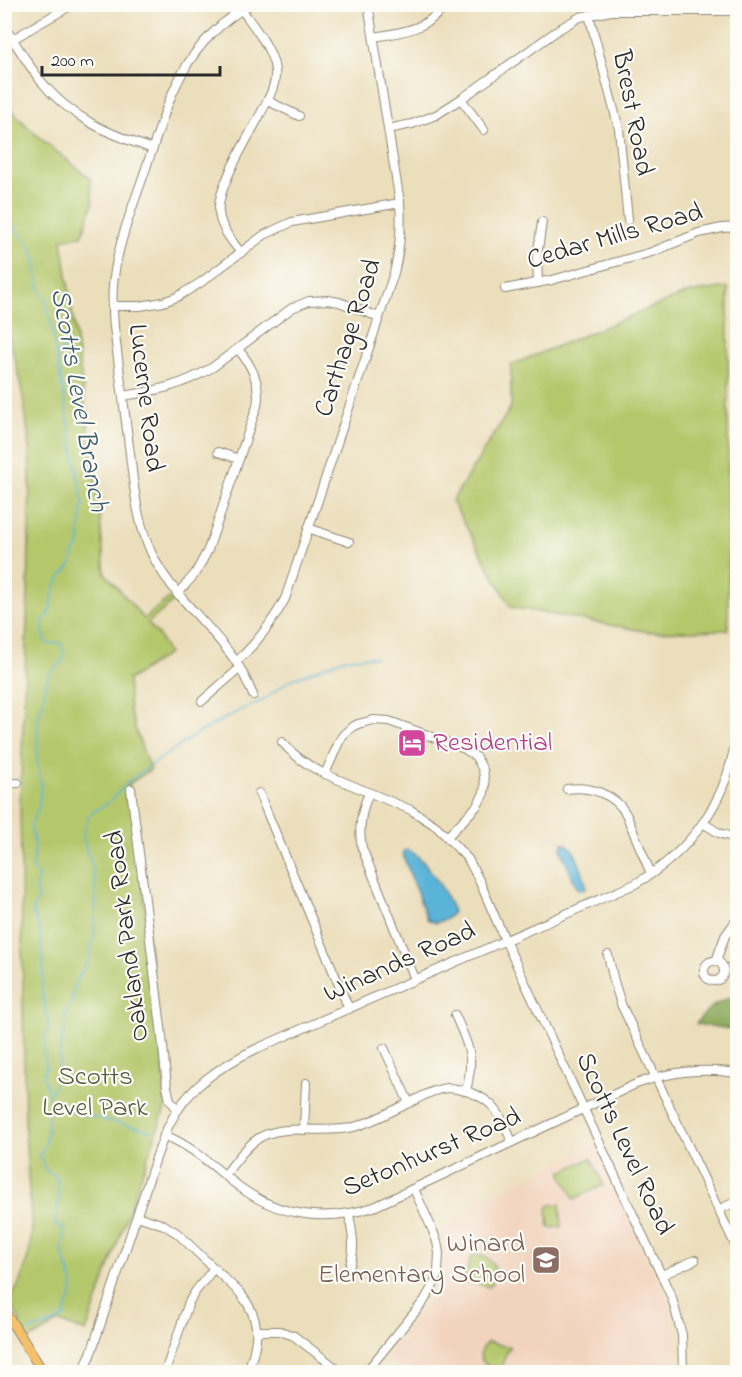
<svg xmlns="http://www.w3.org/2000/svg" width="742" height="1377" font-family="'Indie Flower',sans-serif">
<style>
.built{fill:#f2d4be}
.green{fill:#b4c76b;stroke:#70794b;stroke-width:1.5}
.forest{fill:#8fac5f;stroke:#5d6c45;stroke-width:1.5}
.water{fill:#5ab4d8;stroke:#427082;stroke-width:1.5}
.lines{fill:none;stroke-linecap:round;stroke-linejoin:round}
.stream{stroke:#5ab4d8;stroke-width:1.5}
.minor-casing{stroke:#8b8473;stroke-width:10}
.major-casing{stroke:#8b8473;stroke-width:11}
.minor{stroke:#fff;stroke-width:8}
.major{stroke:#f4c16a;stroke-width:9}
.labels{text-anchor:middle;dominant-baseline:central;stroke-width:4.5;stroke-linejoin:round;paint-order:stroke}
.street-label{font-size:27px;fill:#2b2b2b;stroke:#fdfcf7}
.hotel-label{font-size:27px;fill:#b23c85;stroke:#fdfcf7;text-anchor:start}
.park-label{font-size:27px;fill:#545a3e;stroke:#fdfcf7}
.education-label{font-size:27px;fill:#785e54;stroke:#fdfcf7;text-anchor:end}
.water-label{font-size:28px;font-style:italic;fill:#3b5b68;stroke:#fdfcf7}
</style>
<rect width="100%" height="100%" fill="#fdfcf7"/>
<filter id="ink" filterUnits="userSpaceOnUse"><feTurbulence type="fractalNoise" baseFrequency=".0167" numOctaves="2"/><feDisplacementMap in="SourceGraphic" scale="12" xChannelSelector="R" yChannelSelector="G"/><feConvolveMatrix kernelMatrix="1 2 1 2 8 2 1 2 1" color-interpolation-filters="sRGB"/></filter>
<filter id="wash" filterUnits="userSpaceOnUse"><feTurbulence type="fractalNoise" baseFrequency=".008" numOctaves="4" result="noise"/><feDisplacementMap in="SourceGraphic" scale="24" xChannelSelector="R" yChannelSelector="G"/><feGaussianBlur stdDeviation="1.35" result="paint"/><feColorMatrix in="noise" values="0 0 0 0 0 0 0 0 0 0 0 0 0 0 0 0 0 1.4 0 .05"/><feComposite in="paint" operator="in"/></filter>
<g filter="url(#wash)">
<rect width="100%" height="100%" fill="#ebdebb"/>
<polygon class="built" points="596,1145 667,1299 677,1336 678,1372 404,1372 384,1356 428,1302 438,1285 443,1265 443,1254 442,1243 437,1229 462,1219 474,1203"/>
<g class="green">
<path d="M4 99C25 130 60 154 90 178L93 203 82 236 62 239 98 497 105 573 144 619 170 597 174 601 148 623 159 636 168 654 128 680 130 712 137 734 150 770 129 784 134 813 167 1103 86 1332 59 1322 27 1341 17 1324 21 1321 9 1302 18 1286 25 1268 30 1249 32 1230 25 1134 20 804 28 596 30 470 28 433 23 397 16 363 5 324Z"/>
<polygon points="728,287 728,630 649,632 511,607 452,501 511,407 511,365 687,293"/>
<polygon points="591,1158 604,1185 574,1199 561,1172"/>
<polygon points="560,1204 562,1227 549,1228 547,1208 550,1205"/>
<path d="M479 1255C496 1259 501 1275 489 1287L468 1282 464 1283 462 1279 465 1277 471 1256Z"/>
<path d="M488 1342 505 1346H510V1348L507 1351 501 1369C483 1370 472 1353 488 1342Z"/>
</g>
<path class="forest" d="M737 996V1030L696 1024C708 1008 718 1000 737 996Z"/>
<g class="water">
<path d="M563 843C565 844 567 844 568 845 576 850 586 879 586 888L583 890 577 888 561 850Z"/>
<path d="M406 850C423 853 446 893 452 909L453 912 448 918 436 923 427 919 404 858 403 852Z"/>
</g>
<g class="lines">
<g class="stream">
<path d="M4 215 30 245 36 262 39 288 47 302 83 503 80 529V544L74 553 72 563 68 569 59 579 54 591 49 614 43 621 42 625 44 636 47 643 50 644 59 643 62 645 64 657 63 661 52 671 48 676 45 686 43 703 38 718 37 757 41 784 39 807 32 821 31 826 35 850 32 867 34 870 38 875V878L35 887 38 899 33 909V913L39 927 41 938 43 963 42 993 49 1025 46 1036 44 1052 46 1066 43 1075 49 1095 48 1123 46 1141 40 1155 41 1160 47 1172 54 1174C63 1187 57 1207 55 1222L56 1225 63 1228 65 1237 62 1251 73 1284 72 1296 67 1306 65 1315 63 1318 46 1326 24 1332"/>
<polyline points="56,354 61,350 73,346"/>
<path d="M50 1093 56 1081 58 1071 60 1060V1050L65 1029 66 1014 68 1007 73 1000C71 984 83 972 89 958 92 950 93 940 94 931 96 913 97 888 93 871 91 858 81 842 84 831 85 826 87 818 91 814 96 809 104 806 110 801 118 794 124 785 133 778L195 735 235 713 265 699 288 681 346 658 375 657"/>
<polyline points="51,1107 152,1131"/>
<polyline points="4,1339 14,1336"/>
</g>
</g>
</g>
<g filter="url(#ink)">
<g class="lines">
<g class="minor-casing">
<g id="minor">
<path d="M251 4C223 20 198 44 183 72 167 100 159 131 148 162 136 199 119 238 114 277 111 293 113 310 114 327 119 367 124 406 129 446 134 485 136 526 156 562 177 600 212 626 236 662 243 672 248 683 253 695"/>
<polyline points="589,15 619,129 628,220"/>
<path d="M4 26C16 44 27 63 40 80 70 118 109 134 153 149"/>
<path d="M374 37C404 32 426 30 447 4"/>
<polyline points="13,39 42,22 74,4"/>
<polyline points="461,99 484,130"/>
<polyline points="268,101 299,116"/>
<polyline points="388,129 412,124 436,115 461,99 561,28 580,17 611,11 738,11"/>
<path d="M241 253C232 241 221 229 219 213 215 190 250 135 261 113 268 99 277 85 275 70 272 48 254 27 242 10"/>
<polyline points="538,283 537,257 542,222"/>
<polyline points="505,289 552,280 652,252 699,233 722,228 738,227"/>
<polyline points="112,306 140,306 163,302 177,297 200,283 264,235 292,222 400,203"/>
<path d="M123 396C160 390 181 386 213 367L292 308 309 301 328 300 339 302 379 317"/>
<polyline points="218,452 239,459"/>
<polyline points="308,528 349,542"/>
<path d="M177 594 195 574 208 550 257 406C261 383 252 366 238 349"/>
<path d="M236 662C257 643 272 623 285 599L394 273C400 249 402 228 400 203L368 4"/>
<polyline points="202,701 240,668"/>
<path d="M282 742C294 756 308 766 325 774L411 810 436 826 447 837 468 859 479 880 505 940 672 1298 682 1335 683 1372"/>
<polyline points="325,774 339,742 343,735 352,727 358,724 373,720 389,721 465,749 476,757 483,770 485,785 484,793 477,806 447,837"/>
<polyline points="4,784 18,783"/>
<polyline points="131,789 161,1027 167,1087 170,1100 178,1110"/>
<path d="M567 789C590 786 615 794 626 814L651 874"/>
<polyline points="259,793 349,1009"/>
<path d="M369 793C361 811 358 828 362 848L415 979"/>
<polyline points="703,823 719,833 738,839"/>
<polyline points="608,955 614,981 621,1004 738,1251"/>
<circle cx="714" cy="971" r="10"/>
<polyline points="716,961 725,936 738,918"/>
<path d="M455 1015C469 1047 475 1056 466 1091"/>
<polyline points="384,1048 409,1103"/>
<polyline points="304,1130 306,1083"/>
<path d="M164 1135C196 1148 214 1168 241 1188 281 1217 327 1222 374 1207L636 1084C671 1071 700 1068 738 1073"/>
<path d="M225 1175C235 1162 245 1147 259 1138 284 1122 324 1135 354 1127 375 1121 396 1109 417 1099 426 1094 436 1089 447 1088 454 1088 462 1090 469 1092 496 1101 502 1118 512 1142"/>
<polyline points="718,1210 738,1201"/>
<path d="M349 1214C352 1233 356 1246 350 1265"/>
<path d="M137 1216 164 1225 177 1233 240 1293C263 1321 258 1341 248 1372"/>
<polyline points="662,1275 695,1260"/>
<polyline points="258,1331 280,1331 294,1336 341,1372"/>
<path d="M83 1372 91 1353 157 1155C161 1145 164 1134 169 1125 187 1087 222 1065 258 1048L635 884C691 852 730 798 736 733 739 696 737 659 738 622"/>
<polyline points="165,1372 189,1302 195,1292 214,1268"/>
<polyline points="366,1372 424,1301 435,1282 438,1272 439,1253 437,1242 433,1231 414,1189"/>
</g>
</g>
<g class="major-casing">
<polyline id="major" points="4,1310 43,1372"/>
</g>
<use href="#minor" class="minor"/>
<use href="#major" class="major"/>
</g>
</g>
<defs>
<g id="hotel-square" transform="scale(1.5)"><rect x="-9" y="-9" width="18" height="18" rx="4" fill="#d1479c" stroke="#fdfcf7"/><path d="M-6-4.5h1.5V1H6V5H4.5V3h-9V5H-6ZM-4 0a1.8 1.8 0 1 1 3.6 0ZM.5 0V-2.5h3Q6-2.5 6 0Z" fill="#fff"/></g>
<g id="school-square" transform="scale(1.5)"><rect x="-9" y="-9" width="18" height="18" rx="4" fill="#8d6e63" stroke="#fdfcf7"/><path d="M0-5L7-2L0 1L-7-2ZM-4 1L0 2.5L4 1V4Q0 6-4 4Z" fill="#fff"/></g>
</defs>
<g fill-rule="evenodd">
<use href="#hotel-square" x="412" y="743"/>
<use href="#school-square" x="546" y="1260"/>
</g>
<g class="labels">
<g class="street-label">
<text transform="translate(632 113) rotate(79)">Brest Road</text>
<text transform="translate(615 237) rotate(-16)">Cedar Mills Road</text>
<text transform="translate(349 338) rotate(-72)">Carthage Road</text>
<text transform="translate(145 398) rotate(83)">Lucerne Road</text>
<text transform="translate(128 936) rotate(-97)">Oakland Park Road</text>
<text transform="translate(400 963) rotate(-24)">Winands Road</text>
<text transform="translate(624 1144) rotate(65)">Scotts Level Road</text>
<text transform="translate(432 1153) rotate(-23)">Setonhurst Road</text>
</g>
<g class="hotel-label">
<text x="433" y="743">Residential</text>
</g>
<g class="park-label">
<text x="95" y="1077">Scotts<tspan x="95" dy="31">Level Park</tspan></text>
</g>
<g class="education-label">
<text x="525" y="1244">Winard<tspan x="525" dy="31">Elementary School</tspan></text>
</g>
<g class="water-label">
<text transform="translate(78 400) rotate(80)">Scotts Level Branch</text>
</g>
</g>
<rect width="742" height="1377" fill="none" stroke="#fdfcf7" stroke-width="24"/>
<path d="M42 66v9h178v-9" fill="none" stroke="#2b2b2b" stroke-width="3"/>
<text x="51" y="66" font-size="18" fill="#2b2b2b" stroke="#fdfcf7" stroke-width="4.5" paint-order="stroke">200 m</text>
</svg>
